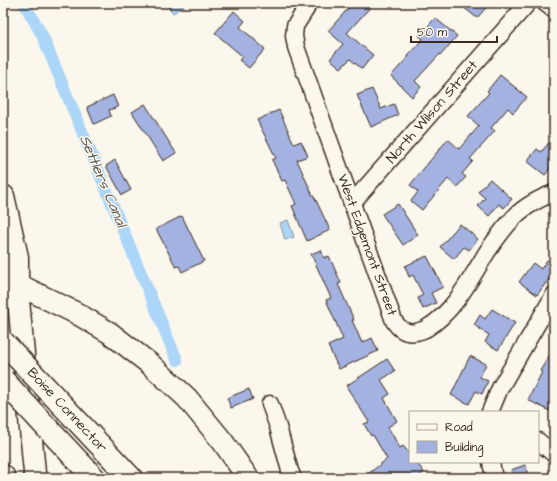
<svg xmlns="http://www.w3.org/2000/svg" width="557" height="481" font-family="'Architects Daughter',sans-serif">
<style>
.water{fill:#abd6f7;stroke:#7e91a0}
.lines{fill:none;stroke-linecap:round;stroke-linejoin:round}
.canal{stroke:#abd6f7;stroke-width:12}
.building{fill:#a3b2e1;stroke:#3b2a1e}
.minor-casing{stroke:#3b2a1e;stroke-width:19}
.major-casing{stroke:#3b2a1e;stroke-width:24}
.highway-casing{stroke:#3b2a1e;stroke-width:25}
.minor{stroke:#fbf7ec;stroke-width:16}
.major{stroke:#fbf7ec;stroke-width:21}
.highway{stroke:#fbf7ec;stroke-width:22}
.highway-bridge-casing{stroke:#3b2a1e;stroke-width:25;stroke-linecap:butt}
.highway-bridge{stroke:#fbf7ec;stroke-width:22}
.labels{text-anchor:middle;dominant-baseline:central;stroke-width:3;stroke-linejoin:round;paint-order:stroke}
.street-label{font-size:14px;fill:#3b2a1e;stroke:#fbf7ec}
.water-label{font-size:15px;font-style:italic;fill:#575554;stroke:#fbf7ec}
</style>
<rect width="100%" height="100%" fill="#fbf7ec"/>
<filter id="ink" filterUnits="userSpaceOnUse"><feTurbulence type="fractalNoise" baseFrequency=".025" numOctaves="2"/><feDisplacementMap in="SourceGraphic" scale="8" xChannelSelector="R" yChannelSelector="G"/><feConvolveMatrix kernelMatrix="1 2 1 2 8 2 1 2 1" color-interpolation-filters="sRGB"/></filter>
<g filter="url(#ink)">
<g class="water">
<polygon points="172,3 188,3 173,13 168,6"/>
<polygon points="288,220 294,237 285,240 280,223"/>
</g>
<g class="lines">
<polyline class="canal" points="24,3 42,35 177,360"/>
</g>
<g class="building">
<polygon points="353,3 374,3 347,33 373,55 362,69 350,59 341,68 330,59 343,44 328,31"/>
<polygon points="458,3 490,3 477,18"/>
<polygon points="234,11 245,21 240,27 265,49 249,68 239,60 243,57 215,33"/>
<polygon points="435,18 457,36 441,55 440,54 415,81 421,87 412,97 391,76 409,56 408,55 423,39 419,36"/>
<polygon points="500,75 527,97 513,113 508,108 491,128 495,131 470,159 473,161 462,174 466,177 457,187 448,179 422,210 411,201 418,192 410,185 448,139 459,149 479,126 468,116 489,93 487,91"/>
<polygon points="372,89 381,109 394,104 398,115 371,127 357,95"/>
<polygon points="113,95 118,107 109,110 111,116 94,124 87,107"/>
<polygon points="145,104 176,153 163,161 132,112"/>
<polygon points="279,110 294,144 301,141 308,156 297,160 313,196 314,196 330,230 307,241 292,206 296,204 285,180 282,181 272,160 276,158 257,120"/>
<polygon points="554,137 554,163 545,175 527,161 537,149 541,152"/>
<polygon points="115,160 131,190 122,195 106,166"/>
<polygon points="490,179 512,199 504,208 499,204 489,216 478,206 485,198 478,192"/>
<polygon points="398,204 418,235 403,245 382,214"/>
<polygon points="182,216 204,261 182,272 179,266 176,267 156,229"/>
<polygon points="460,224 478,239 469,250 464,247 454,259 440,247"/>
<polygon points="321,250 324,258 329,256 341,283 338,284 354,320 352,320 362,343 372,338 378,351 339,369 328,346 343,339 326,300 331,298 311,254"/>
<polygon points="427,256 443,287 431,293 436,303 423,309 418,298 423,295 413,275 409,277 405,266"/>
<polygon points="547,260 554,265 554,272 537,295 519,282 533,263 541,269"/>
<polygon points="492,309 515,323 498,350 485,342 489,335 474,325 480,315 485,319"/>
<polygon points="554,348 554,413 528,400 542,372 540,371"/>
<polygon points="470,356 486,364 480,377 488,381 482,394 476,391 469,404 451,395"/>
<polygon points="387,359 395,371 381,380 390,394 384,398 397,421 388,427 400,448 403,446 410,454 410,462 416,462 424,472 417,478 363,478 387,459 373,435 371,436 364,424 369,422 346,386"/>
<polygon points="249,389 253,399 231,408 227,398"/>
<polygon points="525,465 529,478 513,478 511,470"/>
</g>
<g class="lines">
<g class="minor-casing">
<g id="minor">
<path d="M299 3 306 9 295 26 294 36 296 47 394 321C399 329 406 334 416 332 420 331 424 330 427 328 454 312 471 278 487 252 494 242 501 232 509 223 520 209 538 199 554 193"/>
<polyline points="545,3 554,10"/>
<polyline points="352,203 528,3"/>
<polyline points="270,404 278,427 290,471 293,478"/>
<polyline points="490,412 500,388 554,295"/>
<polyline points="538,441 554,454"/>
<polyline points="491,462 494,478"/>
</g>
</g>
<g class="major-casing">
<g id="major">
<polyline points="3,280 17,284 76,313 110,333 150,364 187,398 223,442 248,478"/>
<polyline points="17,284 35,478"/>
</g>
</g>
<g class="highway-casing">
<g id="highway">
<polyline points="3,196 17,257 17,284"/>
<polyline points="64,407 131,478"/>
<polyline points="49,430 94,478"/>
<polyline points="3,476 4,478"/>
</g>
</g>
<use href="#minor" class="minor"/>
<use href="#major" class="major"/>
<use href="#highway" class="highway"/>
<g class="highway-bridge-casing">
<g id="highway-bridge">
<polyline points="3,342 64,407"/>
<polyline points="3,380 49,430"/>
</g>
</g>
<use href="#highway-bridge" class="highway-bridge"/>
</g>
</g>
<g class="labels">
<g class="street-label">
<text transform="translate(432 112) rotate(-49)">North Wilson Street</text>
<text transform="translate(367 245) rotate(70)">West Edgemont Street</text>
<text transform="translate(67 410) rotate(47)">Boise Connector</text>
</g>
<g class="water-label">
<text transform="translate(103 181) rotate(67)">Settlers Canal</text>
</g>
</g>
<rect width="557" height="481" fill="none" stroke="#fbf7ec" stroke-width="16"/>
<rect x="8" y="8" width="541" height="465" fill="none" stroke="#3b2a1e" stroke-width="1.5" filter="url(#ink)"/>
<rect x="409" y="411" width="130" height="52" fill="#fbf7ec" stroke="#aea59a"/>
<rect x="417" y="424" width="20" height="6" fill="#fbf7ec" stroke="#aea59a"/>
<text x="445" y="431" font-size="12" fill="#3b2a1e">Road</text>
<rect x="417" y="441" width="20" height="12" fill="#a3b2e1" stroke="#aea59a"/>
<text x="445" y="451" font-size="12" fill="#3b2a1e">Building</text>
<path d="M411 36v6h86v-6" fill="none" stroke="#3b2a1e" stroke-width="2"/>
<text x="417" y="36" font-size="12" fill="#3b2a1e" stroke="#fbf7ec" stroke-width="3" paint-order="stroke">50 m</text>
</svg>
